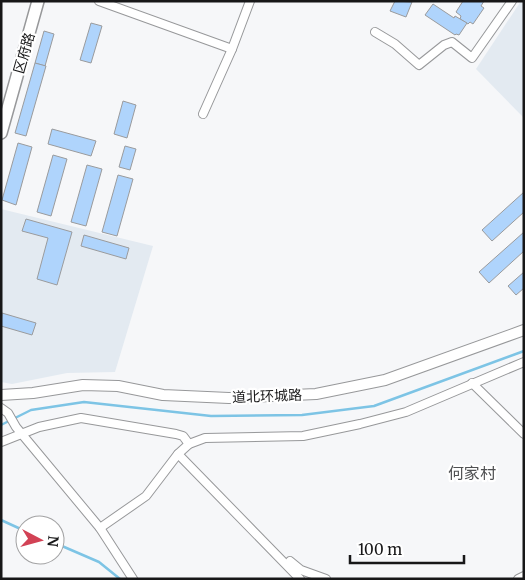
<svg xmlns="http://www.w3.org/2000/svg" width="525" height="580" font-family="Merriweather,'Noto Sans SC',serif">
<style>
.built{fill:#e3eaf1}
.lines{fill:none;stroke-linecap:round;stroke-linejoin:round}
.stream{stroke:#7dc4e5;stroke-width:2.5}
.building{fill:#afd4fc;stroke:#9a9b9d}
.minor-casing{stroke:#97989a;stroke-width:10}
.tertiary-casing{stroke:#97989a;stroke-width:12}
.secondary-casing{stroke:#97989a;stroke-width:14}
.minor{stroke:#fff;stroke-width:8}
.tertiary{stroke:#fff;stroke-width:10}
.secondary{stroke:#fff;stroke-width:11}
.labels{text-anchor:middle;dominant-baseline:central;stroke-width:4.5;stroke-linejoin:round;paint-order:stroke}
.street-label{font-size:14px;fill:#171718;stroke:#fff}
.quarter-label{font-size:16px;fill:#4f5052;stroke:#fff}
</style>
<rect width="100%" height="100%" fill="#f6f7f9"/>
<g class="built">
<polygon points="521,1 524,1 524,118 476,69"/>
<polygon points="1,209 153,246 115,372 67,373 12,384 1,382"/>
</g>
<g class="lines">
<g class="stream">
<polyline points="1,425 31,410 84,402 211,416 302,415 374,406 524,351"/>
<polyline points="1,520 25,531"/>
<polyline points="55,543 99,562 120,579"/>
</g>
</g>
<g class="building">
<polygon points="395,1 412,2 406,17 390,11"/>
<polygon points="463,1 484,1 481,6 484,8 473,24 470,22 468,24 460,19 461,16 456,12"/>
<polygon points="433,4 454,18 455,16 467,23 459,35 456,34 455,35 425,15"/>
<polygon points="91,23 102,26 91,63 80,60"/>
<polygon points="44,31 54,34 45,66 35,63"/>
<polygon points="35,63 46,66 26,136 15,133"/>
<polygon points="123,101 136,105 127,138 114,134"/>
<polygon points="52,129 96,141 91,156 48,144"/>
<polygon points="18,143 32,147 16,205 2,200"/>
<polygon points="125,146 136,149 130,170 119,167"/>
<polygon points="53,155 67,159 51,216 37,212"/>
<polygon points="87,165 102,169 86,226 71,222"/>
<polygon points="118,175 133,179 117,236 102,232"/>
<polygon points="524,192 524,212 492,241 482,230"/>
<polygon points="26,219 72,232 57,285 37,279 48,238 22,231"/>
<polygon points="524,232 524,251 489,283 479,272"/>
<polygon points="84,235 129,248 126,259 81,246"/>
<polygon points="524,272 524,288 516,295 508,286"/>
<polygon points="2,313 36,323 32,335 1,326"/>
</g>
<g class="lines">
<g class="minor-casing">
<g id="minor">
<polyline points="99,1 232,49"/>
<polyline points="375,32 395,44 419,65 444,45 452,42 472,58 512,1"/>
<polyline points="203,114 232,49 250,1"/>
<polyline points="472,383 524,434"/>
<polyline points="1,408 8,413 16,427 100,528 133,579"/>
<polyline points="1,442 39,427 81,418 176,434 183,436 189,444"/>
<polyline points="178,454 300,579"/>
<polyline points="100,528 146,496 178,454 189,444 205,438 303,436 360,424 406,412 524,362"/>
<polyline points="290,561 301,570 326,579"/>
<polyline points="518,579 524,576"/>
</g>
</g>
<g class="tertiary-casing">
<polyline id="tertiary" points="1,395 33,393 83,385 118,386 163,395 229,398 316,394 385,380 524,330"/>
</g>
<g class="secondary-casing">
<polyline id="secondary" points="1,133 38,1"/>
</g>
<use href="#minor" class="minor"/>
<use href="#tertiary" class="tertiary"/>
<use href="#secondary" class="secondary"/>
</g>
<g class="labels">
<g class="street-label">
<text transform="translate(24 53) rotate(-74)">区府路</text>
<text transform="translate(267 396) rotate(-2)">道北环城路</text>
</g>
<g class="quarter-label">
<text x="472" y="473">何家村</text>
</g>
</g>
<rect width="525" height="580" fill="none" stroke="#171718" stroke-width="5"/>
<g transform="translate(40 540) rotate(96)"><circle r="24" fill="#ffffff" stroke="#a2a2a3"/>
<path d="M0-4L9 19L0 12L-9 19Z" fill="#d24255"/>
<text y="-8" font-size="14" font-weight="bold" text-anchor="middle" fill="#171718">N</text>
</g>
<path d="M350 555v8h114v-8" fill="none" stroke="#171718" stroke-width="2.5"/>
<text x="358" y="555" font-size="15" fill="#171718" stroke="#ffffff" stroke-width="4" paint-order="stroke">100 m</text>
</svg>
